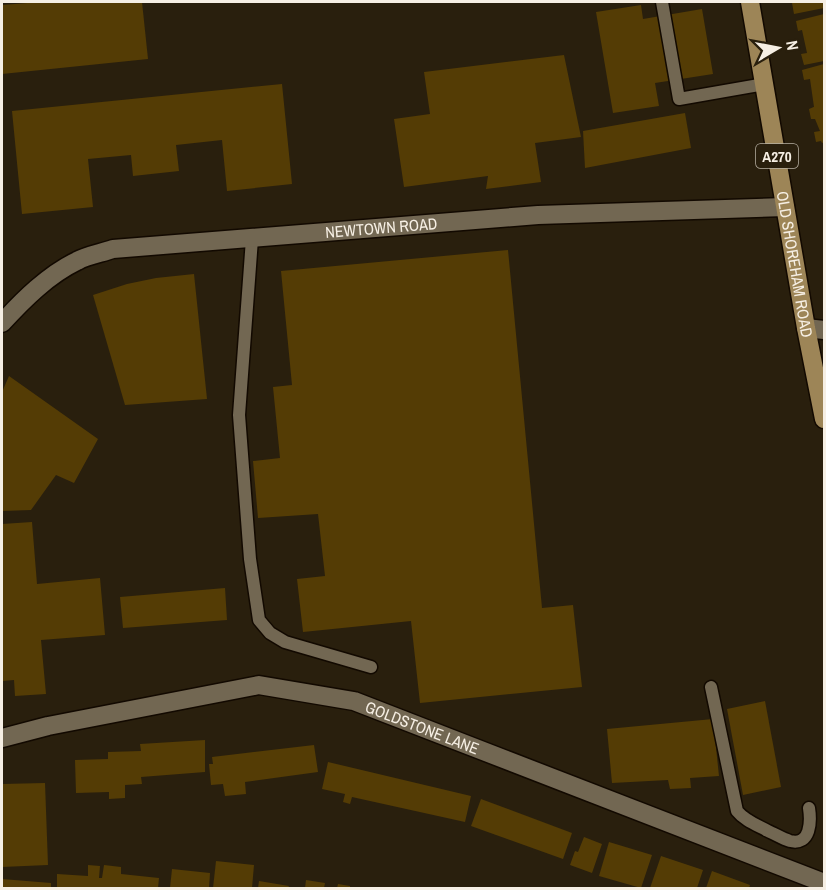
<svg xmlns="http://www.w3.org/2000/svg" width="826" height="890" font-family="'Archivo Narrow',sans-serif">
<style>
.building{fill:#543c05}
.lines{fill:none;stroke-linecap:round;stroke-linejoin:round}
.service-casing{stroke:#120900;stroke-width:15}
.minor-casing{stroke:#120900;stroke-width:21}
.primary-casing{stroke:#120900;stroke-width:21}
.service{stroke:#726752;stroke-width:12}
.minor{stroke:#726752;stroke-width:18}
.primary{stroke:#9d8557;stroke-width:18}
.labels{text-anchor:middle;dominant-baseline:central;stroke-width:5;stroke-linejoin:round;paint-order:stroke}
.shield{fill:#291f0d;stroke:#b8b1a4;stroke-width:1.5}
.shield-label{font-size:15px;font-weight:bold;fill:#f6efe4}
.street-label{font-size:16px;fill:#f6efe4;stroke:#291f0d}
</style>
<rect width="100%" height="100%" fill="#291f0d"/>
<g class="building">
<polygon points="40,2 142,2 148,59 2,74 2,5"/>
<polygon points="797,2 824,2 824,8 794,14 792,3"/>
<polygon points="641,5 643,19 702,9 713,74 655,83 659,106 613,113 596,12"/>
<polygon points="824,14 824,61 804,65 801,54 807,53 802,30 798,31 796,21"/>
<polygon points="564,55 581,137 535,143 541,182 486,189 488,176 404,187 394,119 430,114 424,72"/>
<polygon points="824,64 824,142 822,143 821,141 816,142 814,132 820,131 815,119 818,119 811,119 809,109 816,106 814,107 810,79 804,80 802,70"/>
<polygon points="282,84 292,184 227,191 222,140 176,145 179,171 133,176 131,155 88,159 93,207 22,214 12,111"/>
<polygon points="685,113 691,148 585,168 583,131"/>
<polygon points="508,250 542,608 573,605 582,687 420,703 411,621 303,632 297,579 325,576 318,514 258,518 253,461 280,458 273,387 292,385 281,271"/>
<polygon points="194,274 207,399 125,405 93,295 127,284 156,278"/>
<polygon points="9,376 98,439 74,483 56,475 31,510 2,511 2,392"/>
<polygon points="32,522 37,584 100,578 105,635 41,640 46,694 15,696 14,680 2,681 2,524"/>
<polygon points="225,588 227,620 123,628 120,597"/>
<polygon points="765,701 781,787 743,795 727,709"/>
<polygon points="713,719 719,776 690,778 691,788 670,789 668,780 612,783 607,729"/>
<polygon points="205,740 205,772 141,777 142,784 125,785 125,798 109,799 109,792 76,793 75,760 108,759 108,752 141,751 140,744"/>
<polygon points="314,745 318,772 245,782 246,794 225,796 223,784 211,785 209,764 213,764 212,757"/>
<polygon points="328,762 471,796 465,822 352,797 350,804 343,802 345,794 322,789"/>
<polygon points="45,783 48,865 2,867 2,784"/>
<polygon points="481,799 572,833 563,859 471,826"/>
<polygon points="584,837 602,844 592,873 570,865 575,851 578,852"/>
<polygon points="609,842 652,855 641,888 599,876"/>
<polygon points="661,856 703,870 697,888 650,888"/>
<polygon points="216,861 254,865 252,888 213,888"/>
<polygon points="88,865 100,866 99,878 102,878 104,865 121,867 121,874 159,878 158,888 57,888 57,874 88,876"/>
<polygon points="172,869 210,873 209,888 170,888"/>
<polygon points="712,871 750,885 749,888 706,888"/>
<polygon points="2,879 51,883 51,888 2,888"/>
<polygon points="306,880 325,883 324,888 305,888"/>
<polygon points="259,881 289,886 288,888 258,888"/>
<polygon points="338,884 350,886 350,888 337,888"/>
</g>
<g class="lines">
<g class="service-casing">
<g id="service">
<polyline points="662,2 679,99 765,84"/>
<polyline points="252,239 239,415 250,559 259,620 270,633 285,642 371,667"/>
<path d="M711 687 737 811C745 821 757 825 768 831 775 834 783 839 790 841 811 846 811 821 809 808"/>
</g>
</g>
<g class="minor-casing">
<g id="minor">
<path id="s1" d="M2 323C23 300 48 275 77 261 88 255 102 253 113 249L538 215 785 207"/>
<polyline points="806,328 824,330"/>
<path id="s2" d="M2 738 48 726 259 685 354 701 824 883"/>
</g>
</g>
<g class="primary-casing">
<g id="primary">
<path id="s3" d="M750 2 806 328 824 419"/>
</g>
</g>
<use href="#service" class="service"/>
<use href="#minor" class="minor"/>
<use href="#primary" class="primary"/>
</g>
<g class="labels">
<rect class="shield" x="756" y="144" width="42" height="24" rx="4.5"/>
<g class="shield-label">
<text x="777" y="156">A270</text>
</g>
<g class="street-label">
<text stroke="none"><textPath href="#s1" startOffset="405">NEWTOWN ROAD</textPath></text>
<text stroke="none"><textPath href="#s3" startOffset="266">OLD SHOREHAM ROAD</textPath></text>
<text stroke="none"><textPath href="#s2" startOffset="432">GOLDSTONE LANE</textPath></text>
</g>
</g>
<rect width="826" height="890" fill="none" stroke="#f6efe4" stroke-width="6"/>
<g transform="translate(778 48) rotate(80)" stroke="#291f0d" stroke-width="4.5" paint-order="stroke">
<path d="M0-4.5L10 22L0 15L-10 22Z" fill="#f6efe4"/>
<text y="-9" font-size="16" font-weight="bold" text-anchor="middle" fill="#f6efe4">N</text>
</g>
</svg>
